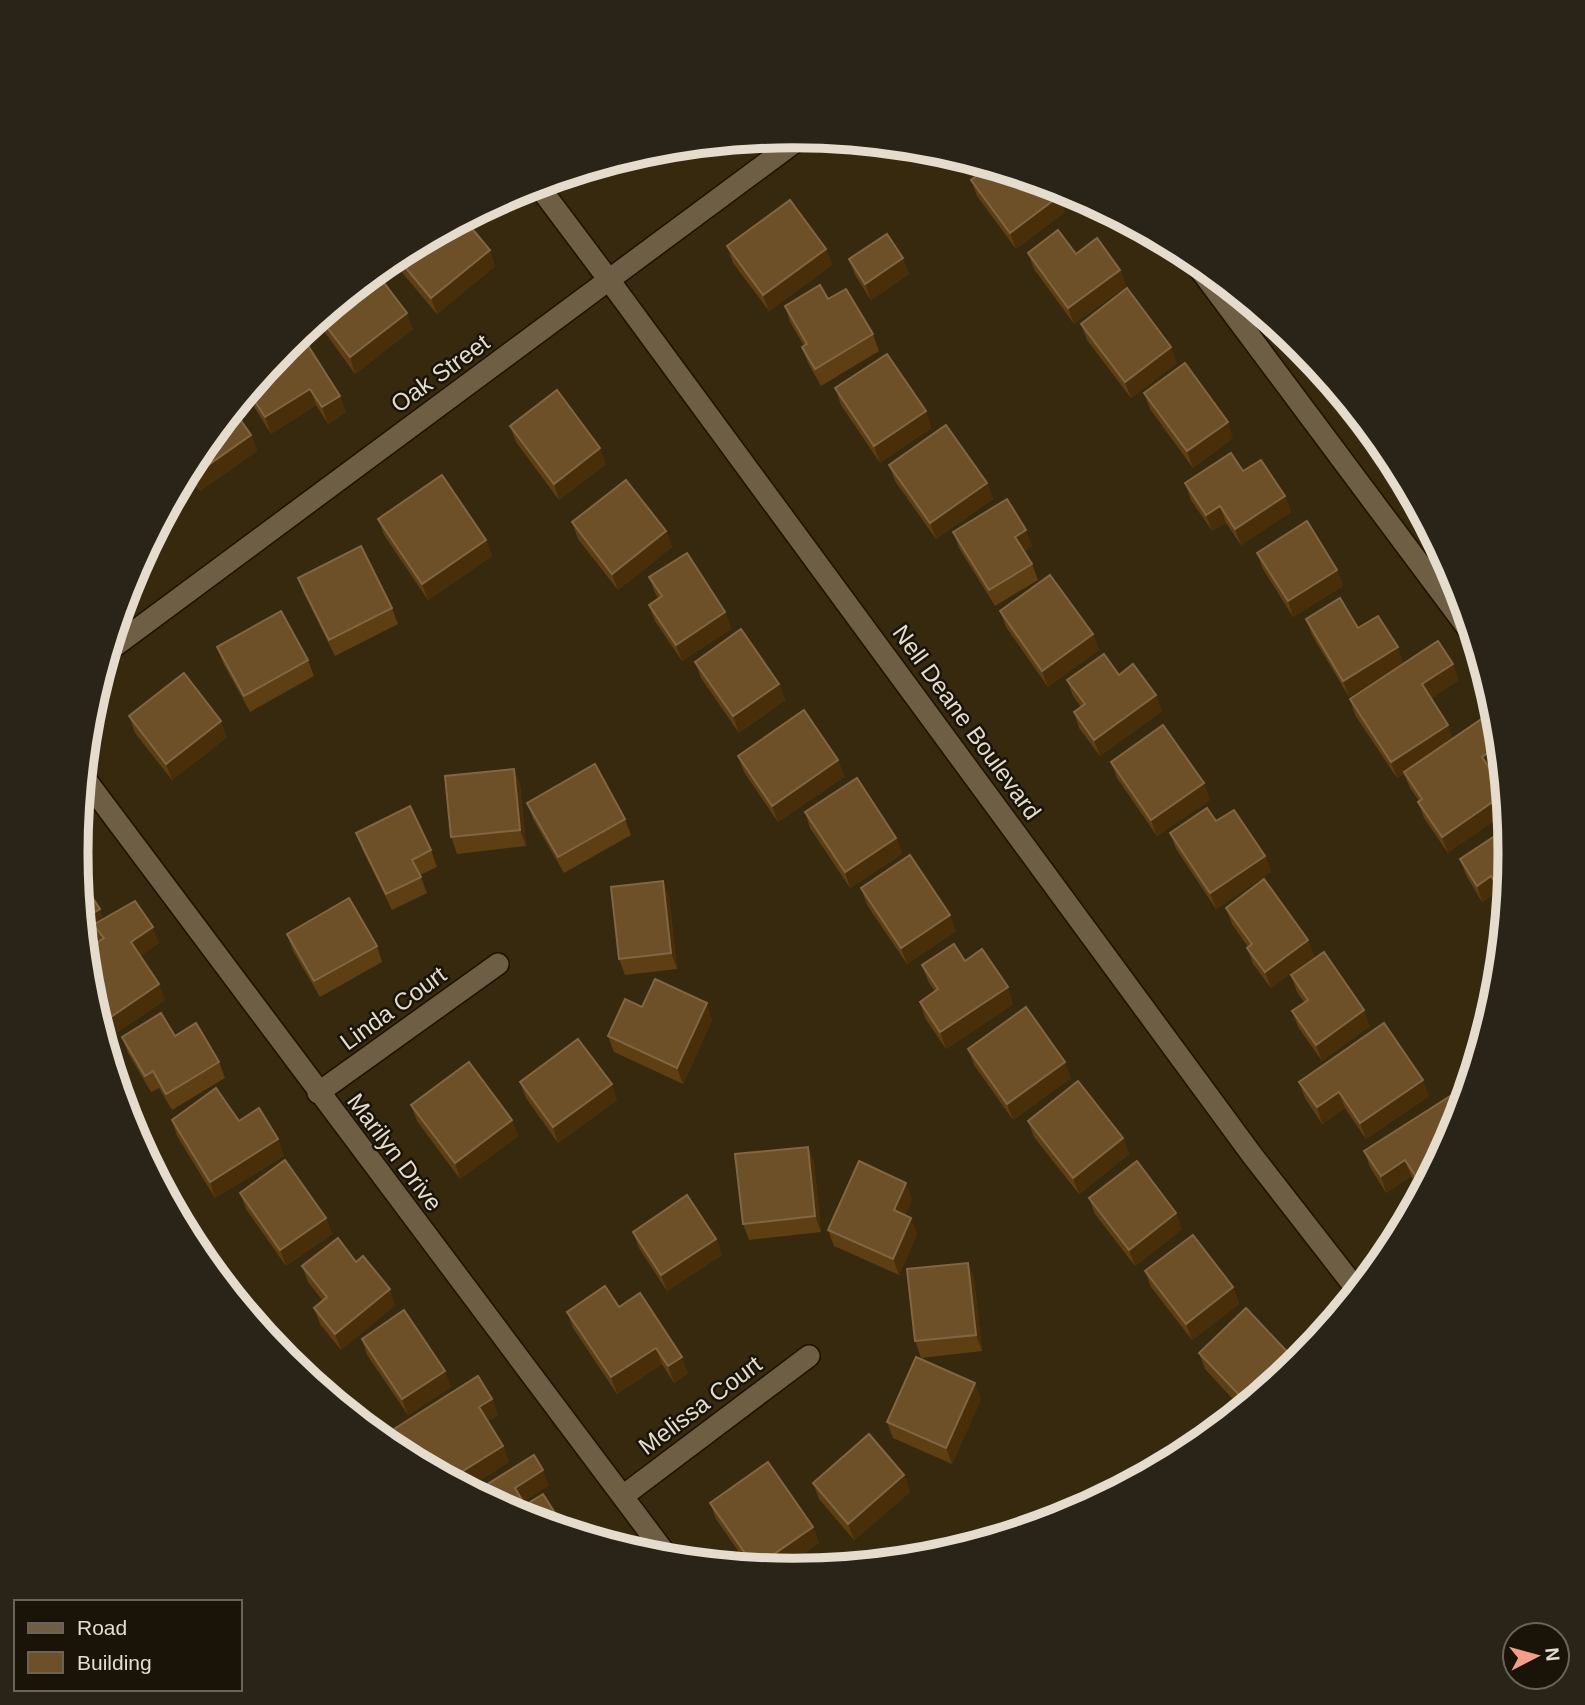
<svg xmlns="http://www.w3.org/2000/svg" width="1585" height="1705" font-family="Arial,sans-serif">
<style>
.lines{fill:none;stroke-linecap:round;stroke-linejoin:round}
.minor-casing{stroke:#1e1100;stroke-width:24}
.minor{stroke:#6e5f44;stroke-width:21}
.wall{fill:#5e3f14}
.shaded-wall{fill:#482f09}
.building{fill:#6d5028;stroke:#806642;stroke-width:2}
.labels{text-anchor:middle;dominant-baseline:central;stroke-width:5;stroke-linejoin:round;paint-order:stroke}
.street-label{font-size:24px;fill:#e5dccd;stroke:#191308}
.rim{fill:none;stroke:#e5dccd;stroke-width:9}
</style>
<rect width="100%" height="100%" fill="#36290e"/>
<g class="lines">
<g class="minor-casing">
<g id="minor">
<polyline points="537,184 609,280 1252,1155 1357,1290"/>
<polyline points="1190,256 1472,634"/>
<polyline points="108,651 803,136"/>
<polyline points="83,776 668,1557"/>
<polyline points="318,1093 498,964"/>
<polyline points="623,1496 809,1356"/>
</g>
</g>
<use href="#minor" class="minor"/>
</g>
<g class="wall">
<polygon points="661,148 633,165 628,157 653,149"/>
<polygon points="948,154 968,160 956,167"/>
<polygon points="971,180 1065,212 1016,249 977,196"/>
<polygon points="464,219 495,266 437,314 399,269 394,256"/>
<polygon points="727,246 826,249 832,265 769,311 733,263"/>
<polygon points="1028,253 1076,254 1120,270 1126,286 1074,324 1034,269"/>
<polygon points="849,259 909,274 871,300 855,275"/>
<polygon points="375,271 413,329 355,374 316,320"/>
<polygon points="828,299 873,334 879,351 821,386 808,363 802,347 804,346 790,322 785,306"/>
<polygon points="1081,324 1177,363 1131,398 1087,340"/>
<polygon points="286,345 346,412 328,424 316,405 271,434 246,394"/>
<polygon points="835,388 926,411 931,428 880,463 841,405"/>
<polygon points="1144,393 1233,438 1193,468 1150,409"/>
<polygon points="510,426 606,464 559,500 516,442"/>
<polygon points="251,435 257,451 200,491 187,472 196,454"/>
<polygon points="889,465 987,483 993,499 936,539 895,481"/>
<polygon points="1243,471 1285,496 1291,512 1241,545 1226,523 1212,531 1191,500 1185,483"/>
<polygon points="378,519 486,540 492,556 428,600 384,535"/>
<polygon points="572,522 666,531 672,547 618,590 578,539"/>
<polygon points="953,532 1032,546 1024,551 1032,564 1038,580 995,606 959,548"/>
<polygon points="1257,553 1337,570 1343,586 1293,617 1263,569"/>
<polygon points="649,577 725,612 731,629 682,661 655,621 649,605 659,599 655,593"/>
<polygon points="298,578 392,608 398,624 335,656 304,594"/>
<polygon points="1340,598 1349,697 1312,635 1306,619"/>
<polygon points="1000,611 1093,634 1099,650 1048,687 1006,627"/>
<polygon points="217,647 308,660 314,676 250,712 223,663"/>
<polygon points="695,662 779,684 785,700 739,733 701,678"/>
<polygon points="1119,675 1156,695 1162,711 1100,756 1079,728 1074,712 1081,707 1073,696 1067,680"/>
<polygon points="1459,680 1431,698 1453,738 1499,742 1501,764 1491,771 1448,853 1424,818 1418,802 1419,801 1410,788 1404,774 1397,778 1355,715 1350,699"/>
<polygon points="129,716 227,737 172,780 135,733"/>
<polygon points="738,756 838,760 844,777 778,822 744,772"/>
<polygon points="1111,762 1210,800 1157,836 1117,778"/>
<polygon points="514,769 520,785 526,846 457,854 451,837"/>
<polygon points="527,803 625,819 631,835 564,873 533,819"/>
<polygon points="805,812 896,838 902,854 850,888 810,828"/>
<polygon points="1216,821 1265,856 1271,872 1216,909 1176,849 1170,833"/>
<polygon points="356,833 431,850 437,867 420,875 427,893 392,910 362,849"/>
<polygon points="1510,853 1505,904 1497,892 1482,902 1466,875 1460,859"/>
<polygon points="77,874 103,919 159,943 140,956 165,1000 113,1035 93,1005 89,992 99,941 96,932 84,939"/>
<polygon points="861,888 956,931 907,964 867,905"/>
<polygon points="669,897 677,969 625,975 619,959"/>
<polygon points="1226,908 1308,940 1314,956 1271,988 1253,964 1247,948 1248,947 1232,924"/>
<polygon points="287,934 377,946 382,962 320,997 293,951"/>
<polygon points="965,961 1013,1004 946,1049 925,1018 920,1002 935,992 928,981 922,965"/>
<polygon points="1291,975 1370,1026 1322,1061 1298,1027 1292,1011 1304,1002 1297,992"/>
<polygon points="642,1007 712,1020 683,1084 614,1052 608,1036"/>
<polygon points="175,1036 219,1062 225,1078 172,1110 159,1088 151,1092 128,1053 122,1037"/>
<polygon points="968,1049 1071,1078 1013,1120 974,1065"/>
<polygon points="520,1082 617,1100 558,1143 526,1098"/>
<polygon points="1299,1082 1429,1096 1366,1139 1345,1108 1322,1124 1305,1098"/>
<polygon points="411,1105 512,1120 518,1136 460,1179 417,1121"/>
<polygon points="172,1120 239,1121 278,1139 284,1156 215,1198 177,1136"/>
<polygon points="1028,1121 1123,1138 1129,1154 1079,1194 1034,1137"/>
<polygon points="1455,1127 1421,1191 1411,1176 1386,1193 1370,1167 1364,1151"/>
<polygon points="808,1147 814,1163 821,1232 749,1240 743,1224"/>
<polygon points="240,1193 326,1218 332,1234 286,1266 246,1209"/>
<polygon points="1089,1198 1182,1229 1135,1266 1095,1214"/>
<polygon points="912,1199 905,1215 917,1234 899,1275 834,1246 828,1230"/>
<polygon points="633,1232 716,1239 722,1255 667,1291 639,1248"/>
<polygon points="356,1262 395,1305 341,1350 320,1324 314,1308 323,1301 308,1282 302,1266"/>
<polygon points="968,1263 974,1279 982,1351 921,1358 915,1341"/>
<polygon points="1145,1271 1233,1287 1239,1304 1192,1340 1151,1287"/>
<polygon points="619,1307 688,1373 674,1383 662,1364 617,1394 573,1328 567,1312"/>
<polygon points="362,1339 451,1387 408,1415 367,1355"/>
<polygon points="1199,1353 1296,1363 1241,1408 1205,1369"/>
<polygon points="492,1399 498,1415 488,1421 503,1446 509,1462 468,1488 407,1456 400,1445 394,1429"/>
<polygon points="981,1399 952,1464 893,1438 887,1422"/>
<polygon points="904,1475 910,1492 854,1540 819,1499 813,1483"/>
<polygon points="710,1503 813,1527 819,1543 782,1569 748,1565 716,1519"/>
</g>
<g class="shaded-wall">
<polygon points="1059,196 1065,212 1016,249 1010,233"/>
<polygon points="826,249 832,265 769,311 763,295"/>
<polygon points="490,250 495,266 437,314 431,298"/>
<polygon points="903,258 909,274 871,300 865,284"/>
<polygon points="1120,270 1126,286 1074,324 1068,308"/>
<polygon points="407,313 413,329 355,374 350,357"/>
<polygon points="1171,347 1177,363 1131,398 1125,382"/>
<polygon points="310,389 316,405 271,434 265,417"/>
<polygon points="340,396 346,412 328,424 322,407"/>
<polygon points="926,411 931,428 880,463 874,446"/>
<polygon points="1228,422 1233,438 1193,468 1187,451"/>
<polygon points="251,435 257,451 200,491 194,475"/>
<polygon points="600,448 606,464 559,500 554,484"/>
<polygon points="987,483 993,499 936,539 930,523"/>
<polygon points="175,493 179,503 164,515"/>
<polygon points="1285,496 1291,512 1241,545 1235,529"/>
<polygon points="1220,506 1226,523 1212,531 1206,515"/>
<polygon points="1026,530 1032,546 1021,553 1015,537"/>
<polygon points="666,531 672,547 618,590 612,574"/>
<polygon points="486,540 492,556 428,600 422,584"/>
<polygon points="1337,570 1343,586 1293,617 1288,601"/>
<polygon points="725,612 731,629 682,661 676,645"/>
<polygon points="1093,634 1099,650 1048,687 1042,671"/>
<polygon points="1398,647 1403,663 1349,697 1343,681"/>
<polygon points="1453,664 1459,680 1428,701 1422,684"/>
<polygon points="779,684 785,700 739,733 733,716"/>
<polygon points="1156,695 1162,711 1100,756 1094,740"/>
<polygon points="221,721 227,737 172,780 166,764"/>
<polygon points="1448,725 1454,741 1397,778 1391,762"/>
<polygon points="1499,745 1501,764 1488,773 1482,757"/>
<polygon points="838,760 844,777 778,822 772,806"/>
<polygon points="514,769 520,785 526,846 520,830"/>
<polygon points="1204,783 1210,800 1157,836 1151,820"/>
<polygon points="1504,794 1506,813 1448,853 1442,837"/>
<polygon points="896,838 902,854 850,888 845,872"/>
<polygon points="1265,856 1271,872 1216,909 1210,893"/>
<polygon points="1491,876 1497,892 1482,902 1477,886"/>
<polygon points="663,881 669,897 677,969 671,953"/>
<polygon points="100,909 106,925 93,925 96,932 84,939 82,920"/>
<polygon points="950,915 956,931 907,964 901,948"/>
<polygon points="153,927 159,943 137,959 131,942"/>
<polygon points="1308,940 1314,956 1271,988 1265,972"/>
<polygon points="159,984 165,1000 113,1035 108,1019"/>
<polygon points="1008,987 1013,1004 946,1049 940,1032"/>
<polygon points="707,1003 712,1020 683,1084 677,1068"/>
<polygon points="1364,1010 1370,1026 1322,1061 1316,1045"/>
<polygon points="1065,1062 1071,1078 1013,1120 1007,1104"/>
<polygon points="1423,1080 1429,1096 1366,1139 1360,1123"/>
<polygon points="612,1084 617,1100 558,1143 553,1127"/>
<polygon points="1339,1092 1345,1108 1322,1124 1317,1107"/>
<polygon points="512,1120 518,1136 460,1179 455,1163"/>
<polygon points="1123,1138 1129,1154 1079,1194 1073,1178"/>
<polygon points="278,1139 284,1156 215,1198 210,1182"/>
<polygon points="808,1147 814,1163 821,1232 815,1216"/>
<polygon points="1405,1160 1411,1176 1386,1193 1381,1176"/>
<polygon points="906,1183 912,1199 900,1226 894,1210"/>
<polygon points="1176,1213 1182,1229 1135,1266 1129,1250"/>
<polygon points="326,1218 332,1234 286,1266 280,1250"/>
<polygon points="911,1218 917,1234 899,1275 893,1259"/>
<polygon points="716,1239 722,1255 667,1291 661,1275"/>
<polygon points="968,1263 974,1279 982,1351 976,1335"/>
<polygon points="1233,1287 1239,1304 1192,1340 1186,1324"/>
<polygon points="390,1289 395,1305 341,1350 335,1334"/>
<polygon points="656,1348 662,1364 617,1394 611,1377"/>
<polygon points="682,1357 688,1373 674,1383 668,1366"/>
<polygon points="1295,1360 1296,1363 1262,1390"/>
<polygon points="445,1371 451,1387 408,1415 402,1399"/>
<polygon points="975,1383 981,1399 952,1464 946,1448"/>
<polygon points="492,1399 498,1415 485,1423 479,1407"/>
<polygon points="503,1446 509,1462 468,1488 450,1479"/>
<polygon points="543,1470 549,1486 520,1504 515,1488"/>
<polygon points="904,1475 910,1492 854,1540 848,1524"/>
<polygon points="813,1527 819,1543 782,1569 757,1566"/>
</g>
<g class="building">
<polygon points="989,166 1050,185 1059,196 1010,233 971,180"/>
<polygon points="790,200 826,249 763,295 727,246"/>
<polygon points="464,219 490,250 431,298 395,255"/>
<polygon points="1058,230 1076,254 1097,238 1120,270 1068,308 1028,253"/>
<polygon points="887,234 903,258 865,284 849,259"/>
<polygon points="375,271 407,313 350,357 319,317"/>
<polygon points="820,285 828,299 846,289 873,334 815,369 802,347 807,344 785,306"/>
<polygon points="1127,288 1171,347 1125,382 1081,324"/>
<polygon points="300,333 340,396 322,407 310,389 265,417 248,391 286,345"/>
<polygon points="887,354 926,411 874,446 835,388"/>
<polygon points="1185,363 1228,422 1187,451 1144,393"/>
<polygon points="557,390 600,448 554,484 510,426"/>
<polygon points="233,409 251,435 194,475 189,467 196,454"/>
<polygon points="946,425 987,483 930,523 889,465"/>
<polygon points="1231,453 1243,471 1261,460 1285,496 1235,529 1220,506 1206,515 1185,483"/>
<polygon points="442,475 486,540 422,584 378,519"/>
<polygon points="626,480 666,531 612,574 572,522"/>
<polygon points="1007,499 1026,530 1015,537 1032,564 989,590 953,532"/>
<polygon points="1307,521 1337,570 1288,601 1257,553"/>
<polygon points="361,546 392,608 329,640 298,578"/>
<polygon points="687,553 725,612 676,645 649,605 662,596 649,577"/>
<polygon points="1050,575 1093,634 1042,671 1000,611"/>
<polygon points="1340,598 1358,628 1378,616 1398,647 1343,681 1306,619"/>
<polygon points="281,611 308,660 244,696 217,647"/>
<polygon points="741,629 779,684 733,716 695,662"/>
<polygon points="1438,641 1453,664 1422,684 1448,725 1391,762 1350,699"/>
<polygon points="1104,654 1119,675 1133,664 1156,695 1094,740 1074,712 1085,704 1067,680"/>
<polygon points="184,673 221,721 166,764 129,716"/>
<polygon points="804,710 838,760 772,806 738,756"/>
<polygon points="1483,718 1499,742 1499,745 1482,757 1504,790 1504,794 1442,837 1418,802 1422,799 1404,772"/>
<polygon points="1163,725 1204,783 1151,820 1111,762"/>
<polygon points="595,764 625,819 558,857 527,803"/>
<polygon points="514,769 520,830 451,837 445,776"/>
<polygon points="857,778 896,838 845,872 805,812"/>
<polygon points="410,806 431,850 412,860 421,877 386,894 356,833"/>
<polygon points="1207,808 1216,821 1234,810 1265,856 1210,893 1170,833"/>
<polygon points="1507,828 1510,853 1505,898 1491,876 1477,886 1460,859"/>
<polygon points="910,855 950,915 901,948 861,888"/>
<polygon points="77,874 100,909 82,920"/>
<polygon points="1264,879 1308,940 1265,972 1247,948 1252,944 1226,908"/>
<polygon points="663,881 671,953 619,959 611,887"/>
<polygon points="349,898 377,946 314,981 287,934"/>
<polygon points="135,901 153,927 131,942 159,984 108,1019 89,991 85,951 104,938 93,925"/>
<polygon points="954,944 965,961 982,949 1008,987 940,1032 920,1002 938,989 922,965"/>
<polygon points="1324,952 1364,1010 1316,1045 1292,1011 1308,1000 1291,975"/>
<polygon points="655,979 707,1003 677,1068 608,1036 625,999 642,1007"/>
<polygon points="1026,1007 1065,1062 1007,1104 968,1049"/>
<polygon points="161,1013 175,1036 196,1023 219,1062 166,1094 153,1071 145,1076 122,1037"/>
<polygon points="1384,1023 1423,1080 1360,1123 1339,1092 1317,1107 1299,1082"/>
<polygon points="578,1039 612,1084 553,1127 520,1082"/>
<polygon points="469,1062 512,1120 455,1163 411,1105"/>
<polygon points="1078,1081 1123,1138 1073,1178 1028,1121"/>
<polygon points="216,1088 239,1121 259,1108 278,1139 210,1182 172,1120"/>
<polygon points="1458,1091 1464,1099 1455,1127 1425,1184 1422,1186 1405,1160 1381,1176 1364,1151"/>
<polygon points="808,1147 815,1216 743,1224 735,1154"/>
<polygon points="285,1160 326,1218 280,1250 240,1193"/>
<polygon points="859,1161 906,1183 894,1210 911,1218 893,1259 828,1230"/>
<polygon points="1137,1161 1176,1213 1129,1250 1089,1198"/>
<polygon points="687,1195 716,1239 661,1275 633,1232"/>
<polygon points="1193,1235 1233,1287 1186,1324 1145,1271"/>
<polygon points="338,1238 356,1262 363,1256 390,1289 335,1334 314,1308 327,1297 302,1266"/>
<polygon points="968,1263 976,1335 915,1341 907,1269"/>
<polygon points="605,1286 619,1307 640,1293 682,1357 668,1366 656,1348 611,1377 567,1312"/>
<polygon points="1246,1308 1295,1360 1262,1390 1247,1403 1199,1353"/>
<polygon points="404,1310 445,1371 402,1399 362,1339"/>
<polygon points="916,1357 975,1383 946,1448 887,1422"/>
<polygon points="478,1376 492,1399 479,1407 503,1446 450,1479 413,1459 394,1429"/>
<polygon points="869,1434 904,1475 848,1524 813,1483"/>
<polygon points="534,1455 543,1470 515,1488 525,1505 543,1494 562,1524 557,1527 518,1515 475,1492"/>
<polygon points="768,1462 813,1527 757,1566 754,1566 710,1503"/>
</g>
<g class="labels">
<g class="street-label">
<text transform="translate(440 373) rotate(-36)">Oak Street</text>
<text transform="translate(967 722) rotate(54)">Nell Deane Boulevard</text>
<text transform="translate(393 1008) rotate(-36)">Linda Court</text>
<text transform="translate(395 1152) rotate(53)">Marilyn Drive</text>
<text transform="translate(700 1405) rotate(-37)">Melissa Court</text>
</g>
</g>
<path d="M0 0H1585V1705H0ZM88 853a705 705 0 1 1 1410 0a705 705 0 1 1-1410 0Z" fill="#292318" fill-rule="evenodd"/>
<path class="rim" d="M88 853a705 705 0 1 1 1410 0a705 705 0 1 1-1410 0Z"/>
<rect x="14" y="1600" width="228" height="91" fill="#191308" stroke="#6b6357" stroke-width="2"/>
<rect x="28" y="1623" width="35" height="10" fill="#6e5f44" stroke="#6b6357" stroke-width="2"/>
<text x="77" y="1635" font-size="21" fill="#e5dccd">Road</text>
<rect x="28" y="1652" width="35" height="21" fill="#6d5028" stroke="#6b6357" stroke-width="2"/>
<text x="77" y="1670" font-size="21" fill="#e5dccd">Building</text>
<g transform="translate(1536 1656) rotate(84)"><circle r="33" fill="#191308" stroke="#6b6357" stroke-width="2"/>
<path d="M0-5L12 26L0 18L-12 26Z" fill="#f39f85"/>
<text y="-10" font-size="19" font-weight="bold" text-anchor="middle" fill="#e5dccd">N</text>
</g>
</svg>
